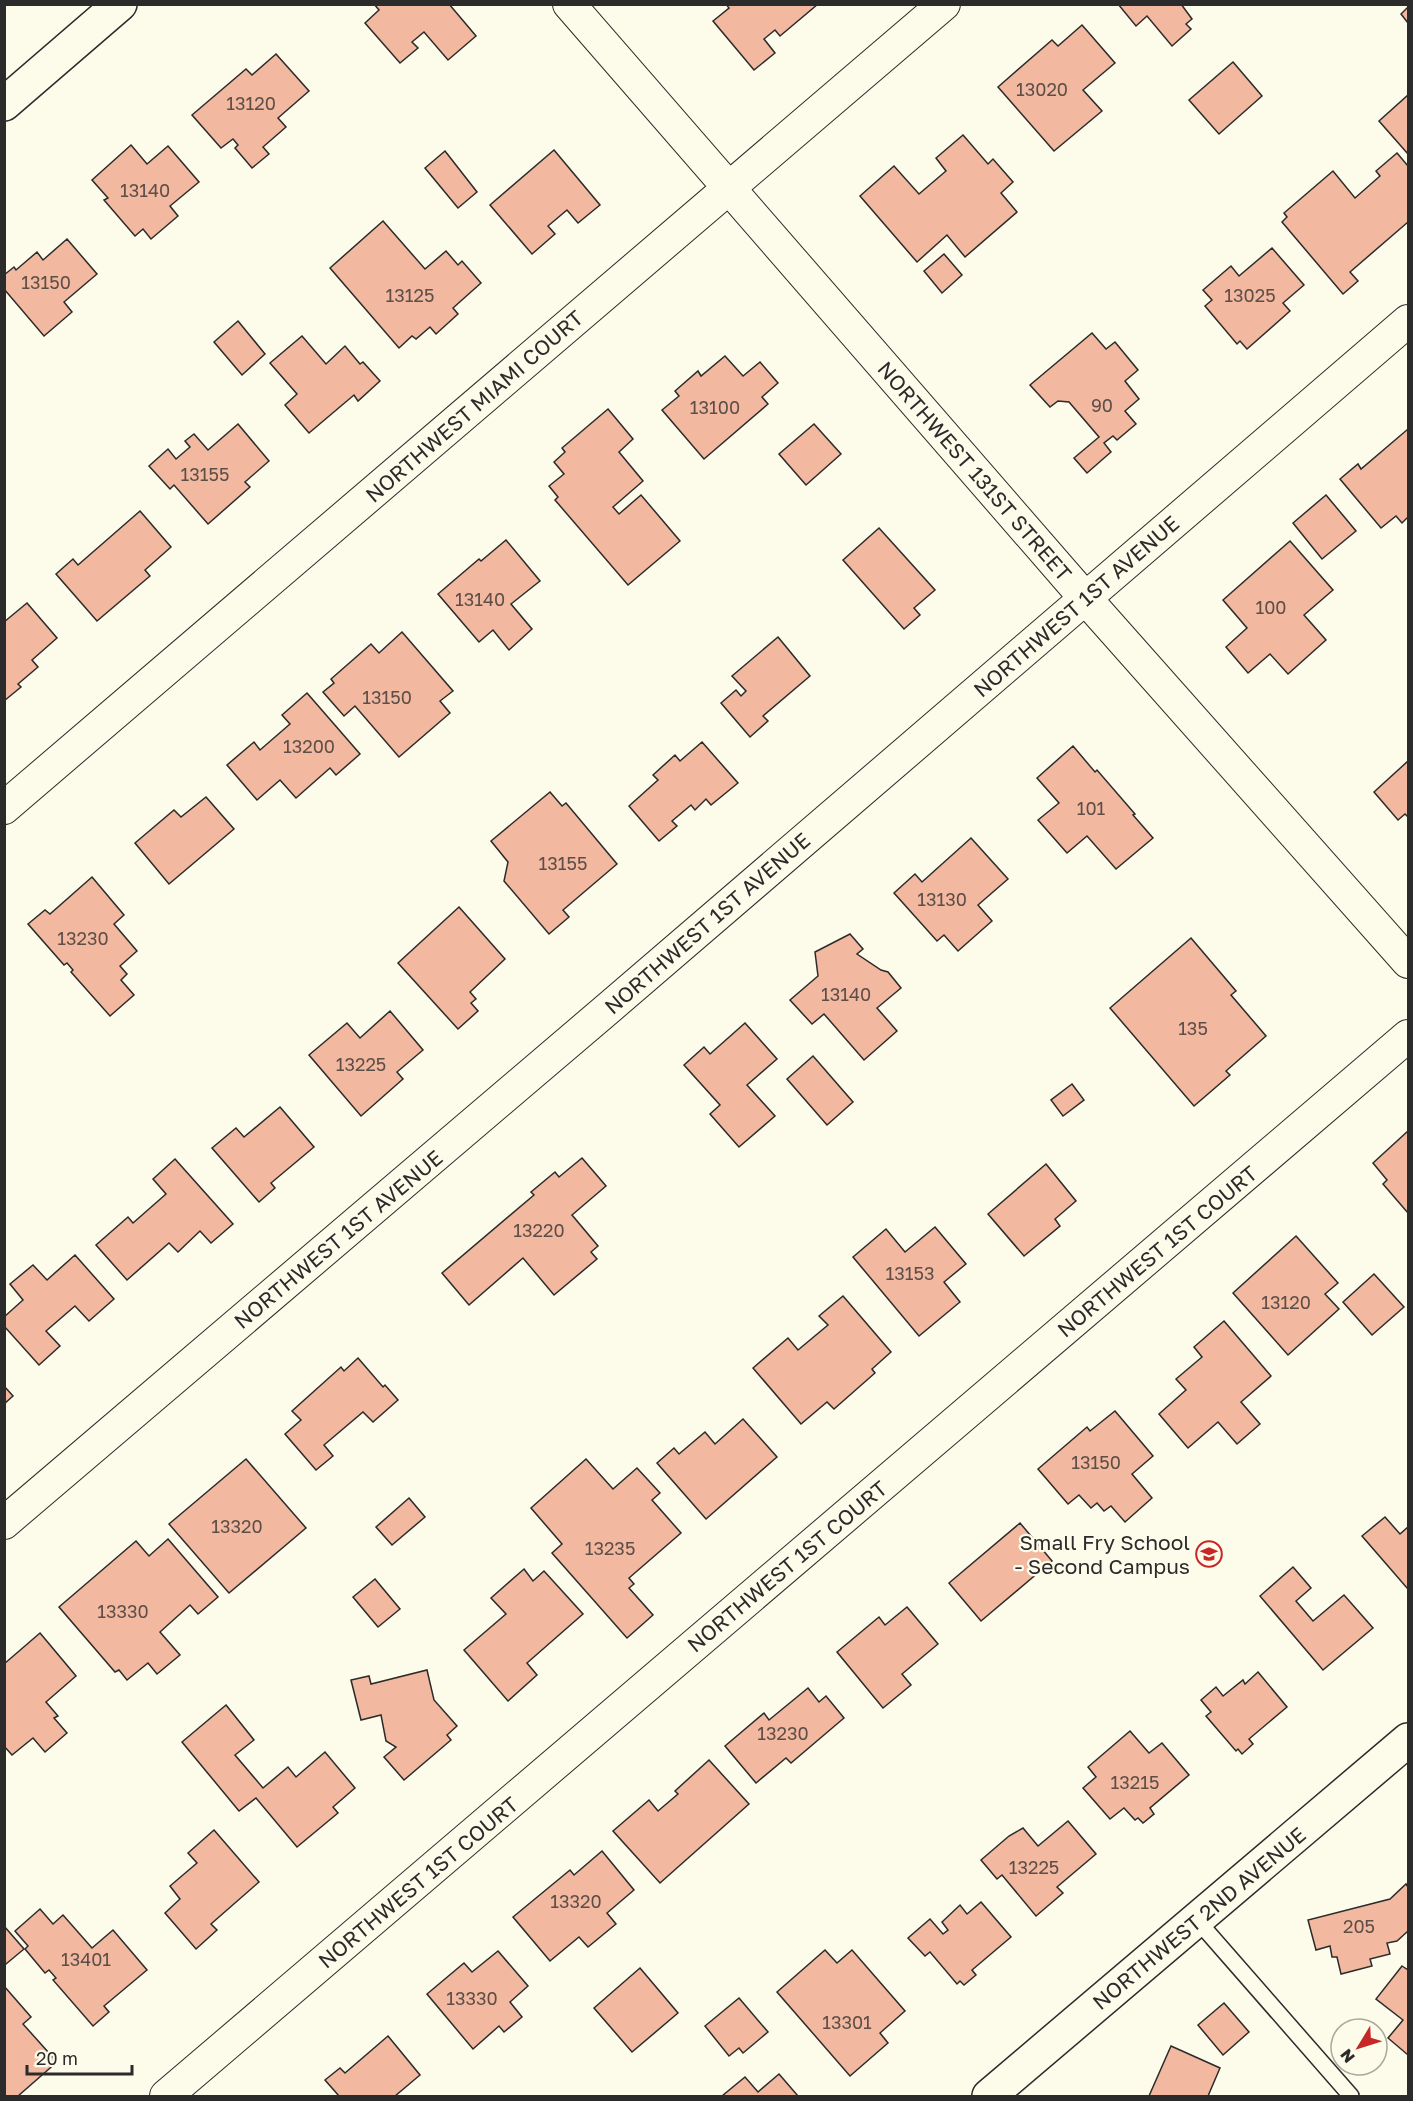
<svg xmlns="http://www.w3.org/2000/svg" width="1413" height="2101" font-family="'Golos Text',sans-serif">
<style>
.building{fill:#f2b8a0;stroke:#2b2b2b;stroke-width:1.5}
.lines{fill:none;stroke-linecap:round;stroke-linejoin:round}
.service-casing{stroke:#2b2b2b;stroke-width:18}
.minor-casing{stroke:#2b2b2b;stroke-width:34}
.tertiary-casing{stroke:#2b2b2b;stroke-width:36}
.service{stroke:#fdfbea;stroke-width:15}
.minor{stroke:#fdfbea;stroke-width:32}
.tertiary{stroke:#fdfbea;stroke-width:33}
.labels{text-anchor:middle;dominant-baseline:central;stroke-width:4.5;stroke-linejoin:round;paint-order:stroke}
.number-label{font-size:18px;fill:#5d4e48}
.street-label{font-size:21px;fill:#2b2b2b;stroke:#fdfbea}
.poi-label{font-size:21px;fill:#2b2b2b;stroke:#fdfbea;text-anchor:end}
</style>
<rect width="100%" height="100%" fill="#fdfbea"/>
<g class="building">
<polygon points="374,4 449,4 476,36 448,60 424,32 412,42 418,48 400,63 365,23 379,10"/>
<polygon points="726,4 818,4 780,36 775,30 764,39 775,53 754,70 713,21 729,8"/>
<polygon points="1118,4 1181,4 1192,19 1186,24 1191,29 1172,46 1147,16 1136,26"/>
<polygon points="1408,7 1408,23 1401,14"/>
<polygon points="1082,25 1115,63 1083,90 1102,111 1054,151 998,87 1052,40 1058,46"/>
<polygon points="276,54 309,91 278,118 286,127 263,147 269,154 252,168 235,148 238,145 233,139 221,148 192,115 246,69 252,75"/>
<polygon points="1233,62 1262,96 1219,134 1189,100"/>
<polygon points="1408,95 1408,154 1379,121"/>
<polygon points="963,135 988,164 993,159 1013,182 1001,193 1017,212 965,257 947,235 917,262 860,196 894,166 919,194 946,171 936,158"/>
<polygon points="131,145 147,164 168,146 199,182 170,206 178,216 151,239 143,229 135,236 104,200 108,198 92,180"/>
<polygon points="554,150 600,205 578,223 567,210 548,226 555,234 532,254 490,205"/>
<polygon points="445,151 477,192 458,208 425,168"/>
<polygon points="1397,153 1408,166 1408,222 1350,272 1358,281 1343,294 1282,222 1287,217 1284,213 1333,171 1355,198 1380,176 1376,171"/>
<polygon points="383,221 425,269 446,251 458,265 462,261 481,283 453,308 458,314 436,334 430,327 416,339 412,336 399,348 330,268"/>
<polygon points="67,239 97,274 64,302 72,312 44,336 4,289 4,275 14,267 16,270 37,252 43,260"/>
<polygon points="1272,248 1304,285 1283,303 1290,311 1247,349 1240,341 1237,344 1205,306 1212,300 1203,290 1231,266 1239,276"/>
<polygon points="944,254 962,275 942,293 924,271"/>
<polygon points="238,321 265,354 242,375 214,342"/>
<polygon points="1092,333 1106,349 1115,342 1138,370 1125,381 1139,399 1125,411 1136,424 1117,440 1113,436 1104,443 1111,452 1087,473 1074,458 1099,437 1069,402 1058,401 1050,407 1030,385"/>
<polygon points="302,336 326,364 345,346 360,364 363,362 380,381 358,401 354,395 309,433 285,405 297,394 270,363"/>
<polygon points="725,356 743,376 760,362 778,383 762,397 768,404 704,459 662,410 679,396 675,391 698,371 701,376"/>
<polygon points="608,409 633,439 619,452 643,481 613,507 619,514 641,495 680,541 628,585 555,500 558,497 549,486 564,474 554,462 565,452 562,448"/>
<polygon points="238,424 269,461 245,482 250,487 208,524 174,485 170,489 149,466 168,449 176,459 190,447 185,441 194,434 208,450"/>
<polygon points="814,424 841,454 806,485 779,454"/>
<polygon points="1408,429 1408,517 1402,523 1396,516 1381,528 1340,479 1358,464 1361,469"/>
<polygon points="1326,495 1356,531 1322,559 1293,523"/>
<polygon points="140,511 171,547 145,570 150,576 97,621 56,574 73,559 78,565"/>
<polygon points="879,528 935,590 914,608 920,615 904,629 843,560"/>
<polygon points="506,540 540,581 511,604 532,629 509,650 493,630 479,642 438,594 479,559 481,561"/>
<polygon points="1290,541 1333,590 1304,615 1326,640 1288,674 1270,654 1248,673 1226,647 1247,628 1223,600"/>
<polygon points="27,603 57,638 32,660 38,667 18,684 21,687 4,701 4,622"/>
<polygon points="402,632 453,691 440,701 450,713 399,757 355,706 344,716 323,692 334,683 331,679 371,644 379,653"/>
<polygon points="778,637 810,676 763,716 768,721 750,737 721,703 736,690 741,696 746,691 732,676"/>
<polygon points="307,693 360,754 336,775 330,768 296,798 280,780 257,800 227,765 254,742 260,750 290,724 282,715"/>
<polygon points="702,742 738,783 711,805 706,799 695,810 691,805 672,821 677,826 659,841 629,806 658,780 653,775 675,755 680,761"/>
<polygon points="1073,746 1095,772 1097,770 1135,814 1133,815 1153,838 1116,869 1087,836 1067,853 1038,820 1059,803 1037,778"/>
<polygon points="1408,761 1408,817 1405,814 1398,820 1374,792"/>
<polygon points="550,792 562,806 566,803 617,864 563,910 569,917 549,934 504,881 508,862 491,841"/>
<polygon points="206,797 234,829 169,884 135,843 174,810 181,817"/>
<polygon points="971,838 1008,879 978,905 992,921 958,951 944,935 937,941 894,893 915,874 922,882"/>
<polygon points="92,877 124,915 114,924 137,951 120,966 127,974 121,980 134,995 110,1016 71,972 73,970 67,963 64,965 28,924 45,910 50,914"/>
<polygon points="459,907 505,959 470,992 476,999 471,1003 478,1011 458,1029 398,963"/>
<polygon points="850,934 863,949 857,954 881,970 888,972 901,988 877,1008 897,1031 864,1060 824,1014 812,1024 790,1000 818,976 815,952"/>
<polygon points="1191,938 1236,991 1231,995 1266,1036 1226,1071 1230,1075 1194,1106 1110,1008"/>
<polygon points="390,1011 423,1050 397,1072 403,1079 361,1116 309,1055 347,1023 360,1038"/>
<polygon points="745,1023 777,1059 747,1085 775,1116 739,1147 710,1114 720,1105 684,1065 704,1047 710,1054"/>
<polygon points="813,1056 853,1102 827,1125 787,1079"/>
<polygon points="1072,1084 1084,1100 1063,1116 1051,1100"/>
<polygon points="280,1107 314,1147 271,1183 275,1188 259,1202 212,1148 236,1128 244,1137"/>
<polygon points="1408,1131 1408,1213 1383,1184 1387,1180 1373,1163"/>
<polygon points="582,1158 606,1186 572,1215 598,1246 591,1252 597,1259 554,1295 523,1258 469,1305 442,1273 534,1195 531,1192 555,1172 559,1177"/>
<polygon points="175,1159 233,1224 211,1243 200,1231 178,1252 169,1243 127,1280 96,1245 128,1217 133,1223 166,1194 153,1179"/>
<polygon points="1046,1164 1076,1201 1055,1219 1060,1226 1024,1256 988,1214"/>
<polygon points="935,1227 966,1264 944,1282 960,1302 919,1336 853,1257 886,1229 905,1252"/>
<polygon points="1296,1236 1338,1283 1325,1294 1339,1309 1288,1355 1233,1293"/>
<polygon points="75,1255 114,1299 89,1321 75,1306 46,1331 60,1346 39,1365 4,1326 4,1317 23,1300 10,1284 33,1265 47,1280"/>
<polygon points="1374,1274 1404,1307 1372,1335 1343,1302"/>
<polygon points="843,1296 891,1352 872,1369 875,1373 834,1409 827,1402 801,1424 753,1368 788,1338 798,1350 828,1325 819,1316"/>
<polygon points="1224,1321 1271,1376 1241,1402 1260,1424 1237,1444 1218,1422 1188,1448 1159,1414 1186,1390 1176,1379 1202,1357 1194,1347"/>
<polygon points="358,1358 383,1387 385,1385 398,1400 373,1422 363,1412 324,1445 333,1456 316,1470 285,1434 301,1420 292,1411 341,1367 344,1371"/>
<polygon points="4,1386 13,1396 4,1404"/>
<polygon points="1115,1411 1153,1456 1132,1474 1152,1498 1125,1522 1111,1506 1104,1511 1097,1503 1091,1508 1079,1495 1068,1504 1038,1469 1087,1427 1090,1431"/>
<polygon points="743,1419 777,1457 706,1519 657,1463 674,1448 679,1454 705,1432 715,1444"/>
<polygon points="246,1459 306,1528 229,1593 169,1524"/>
<polygon points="586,1459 613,1489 637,1468 660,1493 652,1500 681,1533 629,1578 634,1584 629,1588 653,1615 627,1638 552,1553 562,1544 531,1508"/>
<polygon points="409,1498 425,1517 392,1545 376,1527"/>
<polygon points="1385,1517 1400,1534 1408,1527 1408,1587 1407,1588 1362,1536"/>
<polygon points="1020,1523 1052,1561 981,1621 949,1583"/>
<polygon points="168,1539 218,1597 198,1614 190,1605 160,1632 180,1655 157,1674 148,1663 127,1680 119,1670 115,1672 59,1607 136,1541 149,1556"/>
<polygon points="1293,1567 1311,1588 1296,1601 1313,1621 1344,1595 1373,1628 1323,1670 1260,1596"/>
<polygon points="524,1569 533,1581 544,1571 583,1614 527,1663 537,1675 508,1701 464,1650 506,1614 491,1598"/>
<polygon points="375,1579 400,1609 378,1627 353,1597"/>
<polygon points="907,1607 938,1644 902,1674 911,1685 883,1708 837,1652 879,1617 885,1625"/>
<polygon points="40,1633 76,1676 46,1702 58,1716 54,1718 67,1733 45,1752 33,1738 12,1755 4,1746 4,1664"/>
<polygon points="427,1670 434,1700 457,1726 447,1735 451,1740 404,1780 384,1757 396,1747 386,1741 381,1715 361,1720 351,1680 369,1676 371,1684"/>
<polygon points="1258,1672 1287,1707 1249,1739 1253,1744 1242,1754 1238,1749 1236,1751 1206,1716 1211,1712 1201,1700 1216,1687 1223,1696 1243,1680 1245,1684"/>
<polygon points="808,1688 819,1702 826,1696 844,1718 791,1763 786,1758 756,1783 725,1746 764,1713 769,1720"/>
<polygon points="226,1705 254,1740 235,1755 263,1788 288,1767 296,1777 325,1752 355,1788 333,1807 338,1813 297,1847 256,1798 239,1811 182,1742"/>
<polygon points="1130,1731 1149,1753 1162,1743 1189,1775 1150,1808 1154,1814 1143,1823 1138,1818 1135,1820 1124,1808 1110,1819 1083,1788 1096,1777 1088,1767"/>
<polygon points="709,1760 749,1804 660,1883 613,1831 649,1800 658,1811 678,1794 675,1791"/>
<polygon points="1068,1821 1096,1854 1057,1887 1063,1893 1036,1916 1002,1875 997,1879 981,1860 1009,1836 1023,1828 1038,1846"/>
<polygon points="214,1830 259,1882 211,1924 217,1930 196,1949 165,1913 180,1899 170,1886 197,1863 188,1853"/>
<polygon points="602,1851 634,1890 607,1913 616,1924 588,1947 579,1937 550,1961 513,1917 570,1870 574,1875"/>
<polygon points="1406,1884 1408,1887 1408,1931 1397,1941 1387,1943 1390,1954 1370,1959 1372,1966 1341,1974 1337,1957 1332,1957 1330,1946 1316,1950 1308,1920 1390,1899"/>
<polygon points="981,1902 1011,1937 972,1970 976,1975 964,1985 960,1981 957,1984 930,1952 925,1956 908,1938 930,1919 943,1934 948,1930 942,1922 960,1905 967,1914"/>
<polygon points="40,1909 53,1924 63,1915 92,1948 113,1930 147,1970 104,2006 109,2012 93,2026 53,1980 56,1978 49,1970 45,1973 25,1949 28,1946 15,1931"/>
<polygon points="4,1926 24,1949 6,1964 4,1961"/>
<polygon points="825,1950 837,1963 852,1950 905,2011 880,2033 888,2043 850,2076 777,1992"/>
<polygon points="498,1951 528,1986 510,2002 522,2017 504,2032 499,2026 473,2049 427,1994 464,1963 472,1972"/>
<polygon points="1402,1966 1408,1970 1408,2055 1388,2038 1403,2020 1376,1999"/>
<polygon points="640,1968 678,2013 632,2052 594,2008"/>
<polygon points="4,1986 31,2017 23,2024 57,2062 18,2096 4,2096"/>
<polygon points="739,1998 768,2032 743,2053 739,2048 729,2056 705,2026"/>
<polygon points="1224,2003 1249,2032 1223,2055 1198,2025"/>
<polygon points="388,2036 420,2075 395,2096 339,2096 325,2080 340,2068 345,2073"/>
<polygon points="1171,2046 1220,2068 1208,2096 1149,2096"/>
<polygon points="779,2074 798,2096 722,2096 745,2077 758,2092"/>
</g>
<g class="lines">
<g class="service-casing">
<polyline id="service" points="1197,1920 1351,2096"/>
</g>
<g class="minor-casing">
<g id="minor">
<polyline points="569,4 1086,599 1408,962"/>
<polyline points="4,808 944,4"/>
<polyline points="4,1523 611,1006 1408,321"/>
<polyline points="166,2096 1408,1036"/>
</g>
</g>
<g class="tertiary-casing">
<g id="tertiary">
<polyline points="4,104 120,4"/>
<polyline points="989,2096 1408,1740"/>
</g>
</g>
<use href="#service" class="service"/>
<use href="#minor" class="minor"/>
<use href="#tertiary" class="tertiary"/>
</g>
<defs>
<g id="school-ring" transform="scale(1.35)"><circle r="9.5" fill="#fdfbea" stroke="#c62828" stroke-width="1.5"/><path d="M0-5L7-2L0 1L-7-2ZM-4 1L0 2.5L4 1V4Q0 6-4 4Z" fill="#c62828"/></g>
</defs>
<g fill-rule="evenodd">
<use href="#school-ring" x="1209" y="1554"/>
</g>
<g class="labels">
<g class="number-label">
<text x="1042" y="89">13020</text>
<text x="251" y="103">13120</text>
<text x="145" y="190">13140</text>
<text x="46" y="282">13150</text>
<text x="410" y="295">13125</text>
<text x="1250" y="295">13025</text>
<text x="1102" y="405">90</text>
<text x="715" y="407">13100</text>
<text x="205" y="474">13155</text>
<text x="480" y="599">13140</text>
<text x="1271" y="607">100</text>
<text x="387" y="697">13150</text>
<text x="309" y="746">13200</text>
<text x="1091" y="808">101</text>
<text x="563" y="863">13155</text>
<text x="942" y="899">13130</text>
<text x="83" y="938">13230</text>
<text x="846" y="994">13140</text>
<text x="1193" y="1028">135</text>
<text x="361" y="1064">13225</text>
<text x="539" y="1230">13220</text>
<text x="910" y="1273">13153</text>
<text x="1286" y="1302">13120</text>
<text x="1096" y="1462">13150</text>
<text x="237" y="1526">13320</text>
<text x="610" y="1548">13235</text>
<text x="123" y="1611">13330</text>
<text x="783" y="1733">13230</text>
<text x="1135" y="1782">13215</text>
<text x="1034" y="1867">13225</text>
<text x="576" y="1901">13320</text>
<text x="1359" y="1926">205</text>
<text x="86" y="1959">13401</text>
<text x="472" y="1998">13330</text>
<text x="847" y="2022">13301</text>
</g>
<g class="street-label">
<text transform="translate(474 406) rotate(-41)">NORTHWEST MIAMI COURT</text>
<text transform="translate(975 471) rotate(49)">NORTHWEST 131ST STREET</text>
<text transform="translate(1076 606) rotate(-41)">NORTHWEST 1ST AVENUE</text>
<text transform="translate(707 923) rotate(-41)">NORTHWEST 1ST AVENUE</text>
<text transform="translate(338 1239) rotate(-40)">NORTHWEST 1ST AVENUE</text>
<text transform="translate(1157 1251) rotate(-40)">NORTHWEST 1ST COURT</text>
<text transform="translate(787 1566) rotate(-40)">NORTHWEST 1ST COURT</text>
<text transform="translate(418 1882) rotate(-40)">NORTHWEST 1ST COURT</text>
<text transform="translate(1199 1918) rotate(-40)">NORTHWEST 2ND AVENUE</text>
</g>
<g class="poi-label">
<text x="1190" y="1542">Small Fry School<tspan x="1190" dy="24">- Second Campus</tspan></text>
</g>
</g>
<rect width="1413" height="2101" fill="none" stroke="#2b2b2b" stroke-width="12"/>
<g transform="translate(1359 2047) rotate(232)"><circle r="28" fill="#fdfbea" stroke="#a9a89e" stroke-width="1.5"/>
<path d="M0-4.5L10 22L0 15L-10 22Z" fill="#c62828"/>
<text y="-9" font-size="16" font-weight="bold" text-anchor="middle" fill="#2b2b2b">N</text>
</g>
<path d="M27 2065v9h105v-9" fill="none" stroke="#2b2b2b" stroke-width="3"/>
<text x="36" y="2065" font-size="18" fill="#2b2b2b" stroke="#fdfbea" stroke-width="4.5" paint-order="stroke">20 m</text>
</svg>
